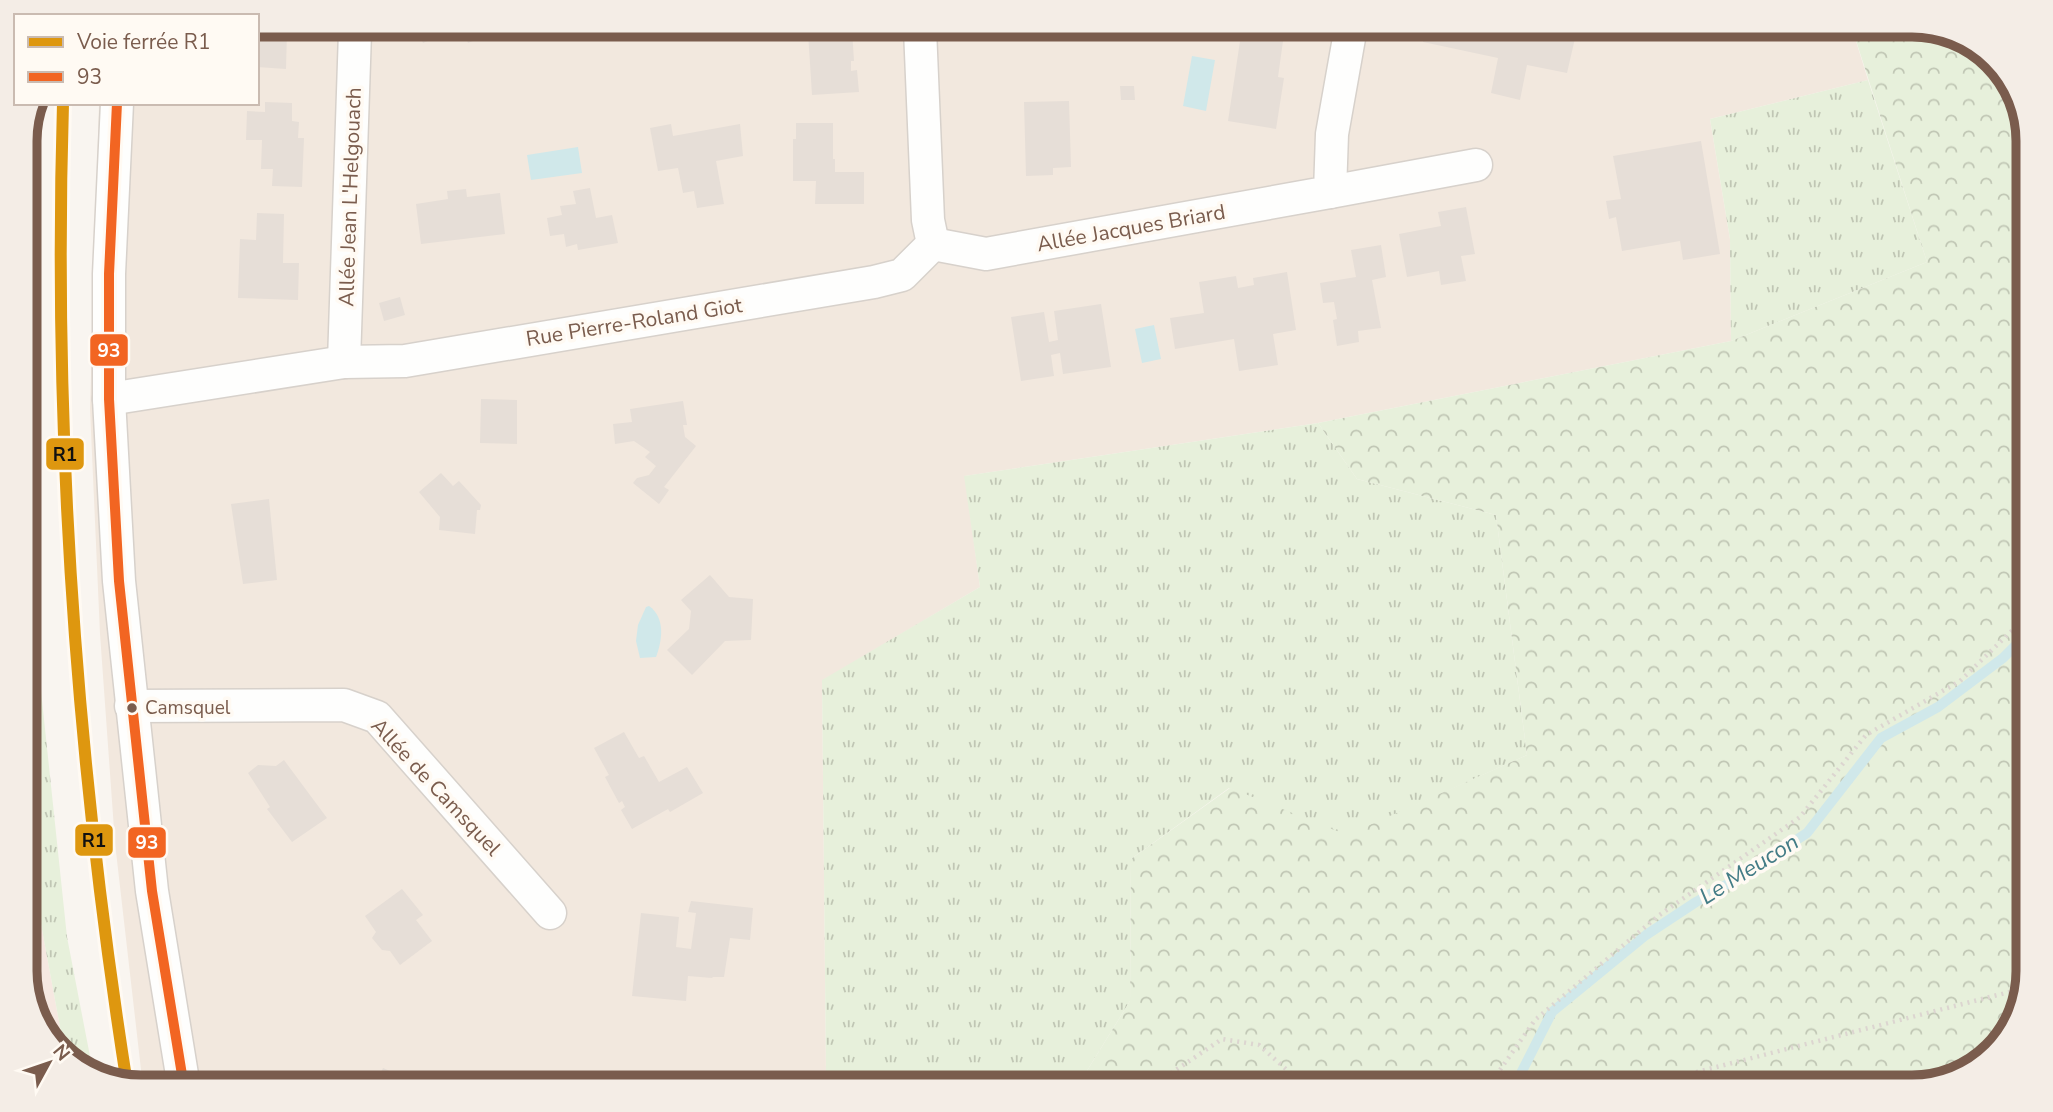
<svg xmlns="http://www.w3.org/2000/svg" width="2053" height="1112" font-family="'Nunito Sans',sans-serif">
<style>
.residential{fill:#f2e8de}
.commercial{fill:#f6e8e1}
.grass{fill:url(#grass-tufts)}
.forest{fill:url(#forest-crowns)}
.water{fill:#d0e8ea}
.lines{fill:none;stroke-linecap:round;stroke-linejoin:round}
.stream{stroke:#d0e8ea;stroke-width:10}
.building{fill:#e6ded7}
.street-casing{stroke:#d7d1cb;stroke-width:35}
.path{stroke:#dcd5d0;stroke-width:4.5;stroke-dasharray:2 5;stroke-linecap:butt}
.street{stroke:#fefefd;stroke-width:32}
.bus-1-casing{stroke:#fffaf3;stroke-width:16}
.bus-1{stroke:#f26522;stroke-width:10}
.rail-1-casing{stroke:#fffaf3;stroke-width:18}
.rail-1{stroke:#de970f;stroke-width:12}
.bus-dot{fill:#7a5c4d;stroke:#fffaf3;stroke-width:2.5}
.labels{text-anchor:middle;dominant-baseline:central;stroke-width:7;stroke-linejoin:round;paint-order:stroke}
.bus-label{font-size:19px;fill:#7a5c4d;stroke:#fffaf3;text-anchor:start}
.street-label{font-size:21px;fill:#7a5c4d;stroke:#fffaf3}
.water-label{font-size:23px;font-style:italic;fill:#437c86;stroke:#fffaf3}
.rim{fill:none;stroke:#7a5c4d;stroke-width:9}
.line-badge{stroke:#fffaf3;stroke-width:2.5}
.badge-label{font-size:19px;text-anchor:middle;font-weight:bold;fill:#fff}
.pale-badge-label{font-size:19px;text-anchor:middle;font-weight:bold;fill:#111}
</style>
<defs>
<pattern id="grass-tufts" width="24" height="20" patternUnits="userSpaceOnUse" patternTransform="scale(1.75)"><rect width="24" height="20" fill="#e7f0db"/><path d="M3 7l-1-3M5 7V3M7 7l1-3M15 17l-1-3M17 17v-4M19 17l1-3" fill="none" stroke="#c0c6b4"/></pattern>
<pattern id="forest-crowns" width="20" height="18" patternUnits="userSpaceOnUse" patternTransform="scale(1.75)"><rect width="20" height="18" fill="#e7f0db"/><path d="M2 6a3 3 0 1 1 6 0M12 15a3 3 0 1 1 6 0" fill="none" stroke="#c0c6b4"/></pattern>
</defs>
<rect width="100%" height="100%" fill="#f9f5f0"/>
<polygon class="residential" points="1851,25 1868,80 1710,119 1730,239 1731,341 1318,423 965,476 980,587 822,681 826,1072 871,1087 143,1087 115,843 100,634 90,409 99,103 257,103 257,32"/>
<polygon class="commercial" points="35,110 33,207 37,653 36,897 65,1054 44,1036 25,979 25,133"/>
<g class="grass">
<polygon points="1868,80 1927,262 1731,341 1730,239 1710,119"/>
<polygon points="1318,423 1357,479 1496,515 1527,755 1347,836 1229,788 1131,859 1130,1001 1077,1087 871,1087 826,1072 822,680 980,587 964,476"/>
<polygon points="37,653 67,937 94,1077 89,1075 65,1054 36,897"/>
</g>
<polygon class="forest" points="1851,25 1912,25 1964,37 2009,76 2028,133 2028,971 2016,1023 1971,1072 1913,1087 1077,1087 1130,1001 1131,859 1230,788 1347,835 1527,755 1496,515 1357,479 1318,423 1731,341 1927,262"/>
<g class="water">
<polygon points="1192,56 1215,60 1206,111 1183,106"/>
<polygon points="578,147 582,173 531,180 527,155"/>
<polygon points="1154,325 1161,359 1142,363 1135,329"/>
<path d="M649 606C666 618 662 641 656 657L640 658 636 641 638 625 646 607Z"/>
</g>
<g class="lines">
<polyline class="stream" points="1514,1087 1552,1012 1646,935 1696,902 1738,878 1807,833 1881,738 1938,707 2003,658 2028,633"/>
</g>
<g class="building">
<polygon points="1714,25 1714,31 1681,31 1672,40 1655,26"/>
<polygon points="1535,26 1576,34 1567,73 1527,65 1520,100 1491,93 1498,58 1423,42 1426,27"/>
<polygon points="1242,28 1284,34 1278,77 1284,78 1276,129 1228,121"/>
<rect x="741" y="30" width="19" height="8"/>
<polygon points="803,30 852,30 854,61 851,61 851,71 857,70 859,92 812,95 808,32 803,32"/>
<polygon points="464,31 489,31 490,34 468,43"/>
<polygon points="257,32 287,32 286,69 257,67"/>
<polygon points="418,32 440,32 441,35 423,43"/>
<polygon points="1120,86 1134,86 1135,100 1121,100"/>
<polygon points="1069,101 1071,167 1053,168 1053,175 1026,176 1024,102"/>
<polygon points="265,102 292,103 292,121 299,122 298,138 304,138 302,187 272,186 273,169 261,169 262,140 246,140 247,111 265,112"/>
<polygon points="796,123 833,123 833,159 835,159 835,172 864,172 864,204 815,204 816,181 793,181 793,139 796,139"/>
<polygon points="671,124 673,136 740,124 743,156 716,161 724,204 697,208 694,191 683,193 678,168 658,171 650,128"/>
<polygon points="1701,141 1720,254 1683,260 1680,241 1622,251 1616,217 1609,219 1606,201 1621,199 1613,156"/>
<polygon points="590,188 596,218 612,215 618,243 578,250 577,244 566,247 564,234 550,236 547,218 562,215 560,206 576,204 573,191"/>
<polygon points="466,189 467,197 500,193 505,234 421,244 416,204 448,199 447,191"/>
<polygon points="1466,207 1475,254 1461,256 1466,281 1441,285 1439,271 1407,277 1399,234 1441,226 1438,212"/>
<polygon points="257,213 284,214 283,263 299,263 298,300 238,298 240,239 256,240"/>
<polygon points="1381,245 1386,277 1372,280 1381,328 1358,331 1359,342 1337,346 1333,320 1337,319 1334,302 1323,303 1320,283 1356,277 1351,250"/>
<polygon points="1287,272 1296,330 1273,334 1278,365 1239,371 1234,339 1175,349 1170,318 1204,313 1199,282 1236,276 1238,288 1254,285 1253,278"/>
<polygon points="400,297 405,315 384,321 379,303"/>
<polygon points="1101,304 1111,367 1063,374 1060,353 1051,355 1054,376 1021,381 1011,317 1044,312 1049,342 1058,340 1054,311"/>
<polygon points="481,399 517,400 517,444 480,443"/>
<polygon points="683,401 687,425 683,425 685,437 696,446 664,487 669,490 659,504 633,483 637,478 649,475 656,466 645,457 650,452 634,441 615,444 613,424 632,422 630,409"/>
<polygon points="441,473 453,486 459,481 481,505 480,510 477,510 475,534 439,530 440,517 419,492"/>
<polygon points="269,499 277,580 243,584 231,504"/>
<polygon points="710,575 729,597 753,599 751,640 725,641 692,675 667,650 689,629 691,611 681,600"/>
<polygon points="624,732 639,758 644,756 659,782 687,767 703,793 670,812 668,809 632,829 621,810 625,807 622,801 619,803 605,777 609,775 594,748"/>
<polygon points="284,760 327,818 292,842 267,809 270,807 248,773 258,765 276,766"/>
<polygon points="402,889 423,915 416,920 432,941 400,965 390,951 382,950 372,938 376,932 365,916"/>
<polygon points="691,901 753,908 750,940 730,938 724,977 713,977 712,978 688,976 686,1001 632,996 641,913 679,917 676,947 691,949 696,913 688,912"/>
<polygon points="383,1068 427,1087 374,1087"/>
</g>
<g class="lines">
<g class="street-casing">
<g id="street">
<polyline points="117,103 109,274 109,399 119,581 152,891 184,1087"/>
<polyline points="1330,192 1476,165"/>
<polyline points="933,244 986,254 1330,192 1332,134 1351,27"/>
<polyline points="344,362 355,32"/>
<polyline points="109,399 344,362 405,361 874,282 902,275 933,244 928,220 920,29"/>
<polyline points="131,706 344,705 377,717 550,913"/>
</g>
</g>
<g class="path">
<polyline points="1155,1087 1164,1078 1222,1039 1259,1045 1306,1087"/>
<polyline points="1488,1087 1535,1020 1658,916 1800,817 1866,735 1960,681 2028,615"/>
<polyline points="1607,1087 1608,1086 1658,1082 2025,988"/>
</g>
<use href="#street" class="street"/>
<g class="bus-1-casing">
<polyline id="bus-1" points="117,103 109,274 109,399 119,581 152,891 184,1087"/>
</g>
<use href="#bus-1" class="bus-1"/>
<g class="rail-1-casing">
<path id="rail-1" d="M63 103C53 432 76 760 127 1084"/>
</g>
<use href="#rail-1" class="rail-1"/>
</g>
<circle class="bus-dot" cx="132" cy="708" r="6"/>
<g class="labels">
<g class="bus-label">
<text x="145" y="708">Camsquel</text>
</g>
<g class="street-label">
<text transform="translate(350 197) rotate(-88)">Allée Jean L'Helgouach</text>
<text transform="translate(1131 228) rotate(-10)">Allée Jacques Briard</text>
<text transform="translate(634 322) rotate(-9)">Rue Pierre-Roland Giot</text>
<text transform="translate(436 787) rotate(47)">Allée de Camsquel</text>
</g>
<g class="water-label">
<text transform="translate(1749 869) rotate(-32)">Le Meucon</text>
</g>
</g>
<path d="M0 0H2053V1112H0ZM141 37H1912A104 104 0 0 1 2016 141V971A104 104 0 0 1 1912 1075H141A104 104 0 0 1 37 971V141A104 104 0 0 1 141 37Z" fill="#f4ede6" fill-rule="evenodd"/>
<path class="rim" d="M141 37H1912A104 104 0 0 1 2016 141V971A104 104 0 0 1 1912 1075H141A104 104 0 0 1 37 971V141A104 104 0 0 1 141 37Z"/>
<g class="line-badge">
<rect x="89" y="333" width="40" height="34" rx="7" fill="#f26522"/>
<rect x="45" y="437" width="40" height="34" rx="7" fill="#de970f"/>
<rect x="74" y="823" width="40" height="34" rx="7" fill="#de970f"/>
<rect x="127" y="826" width="40" height="33" rx="7" fill="#f26522"/>
</g>
<g class="badge-label">
<text x="109" y="357">93</text>
<text x="147" y="849">93</text>
</g>
<g class="pale-badge-label">
<text x="65" y="461">R1</text>
<text x="94" y="847">R1</text>
</g>
<rect x="14" y="14" width="245" height="91" fill="#fffaf3" stroke="#cabbb1" stroke-width="2"/>
<rect x="28" y="37" width="35" height="10" fill="#de970f" stroke="#cabbb1" stroke-width="2"/>
<text x="77" y="49" font-size="21" fill="#7a5c4d">Voie ferrée R1</text>
<rect x="28" y="72" width="35" height="10" fill="#f26522" stroke="#cabbb1" stroke-width="2"/>
<text x="77" y="84" font-size="21" fill="#7a5c4d">93</text>
<g transform="translate(49 1063) rotate(50)" stroke="#fffaf3" stroke-width="5" paint-order="stroke">
<path d="M0-5L12 26L0 18L-12 26Z" fill="#7a5c4d"/>
<text y="-10" font-size="19" font-weight="bold" text-anchor="middle" fill="#7a5c4d">N</text>
</g>
</svg>
